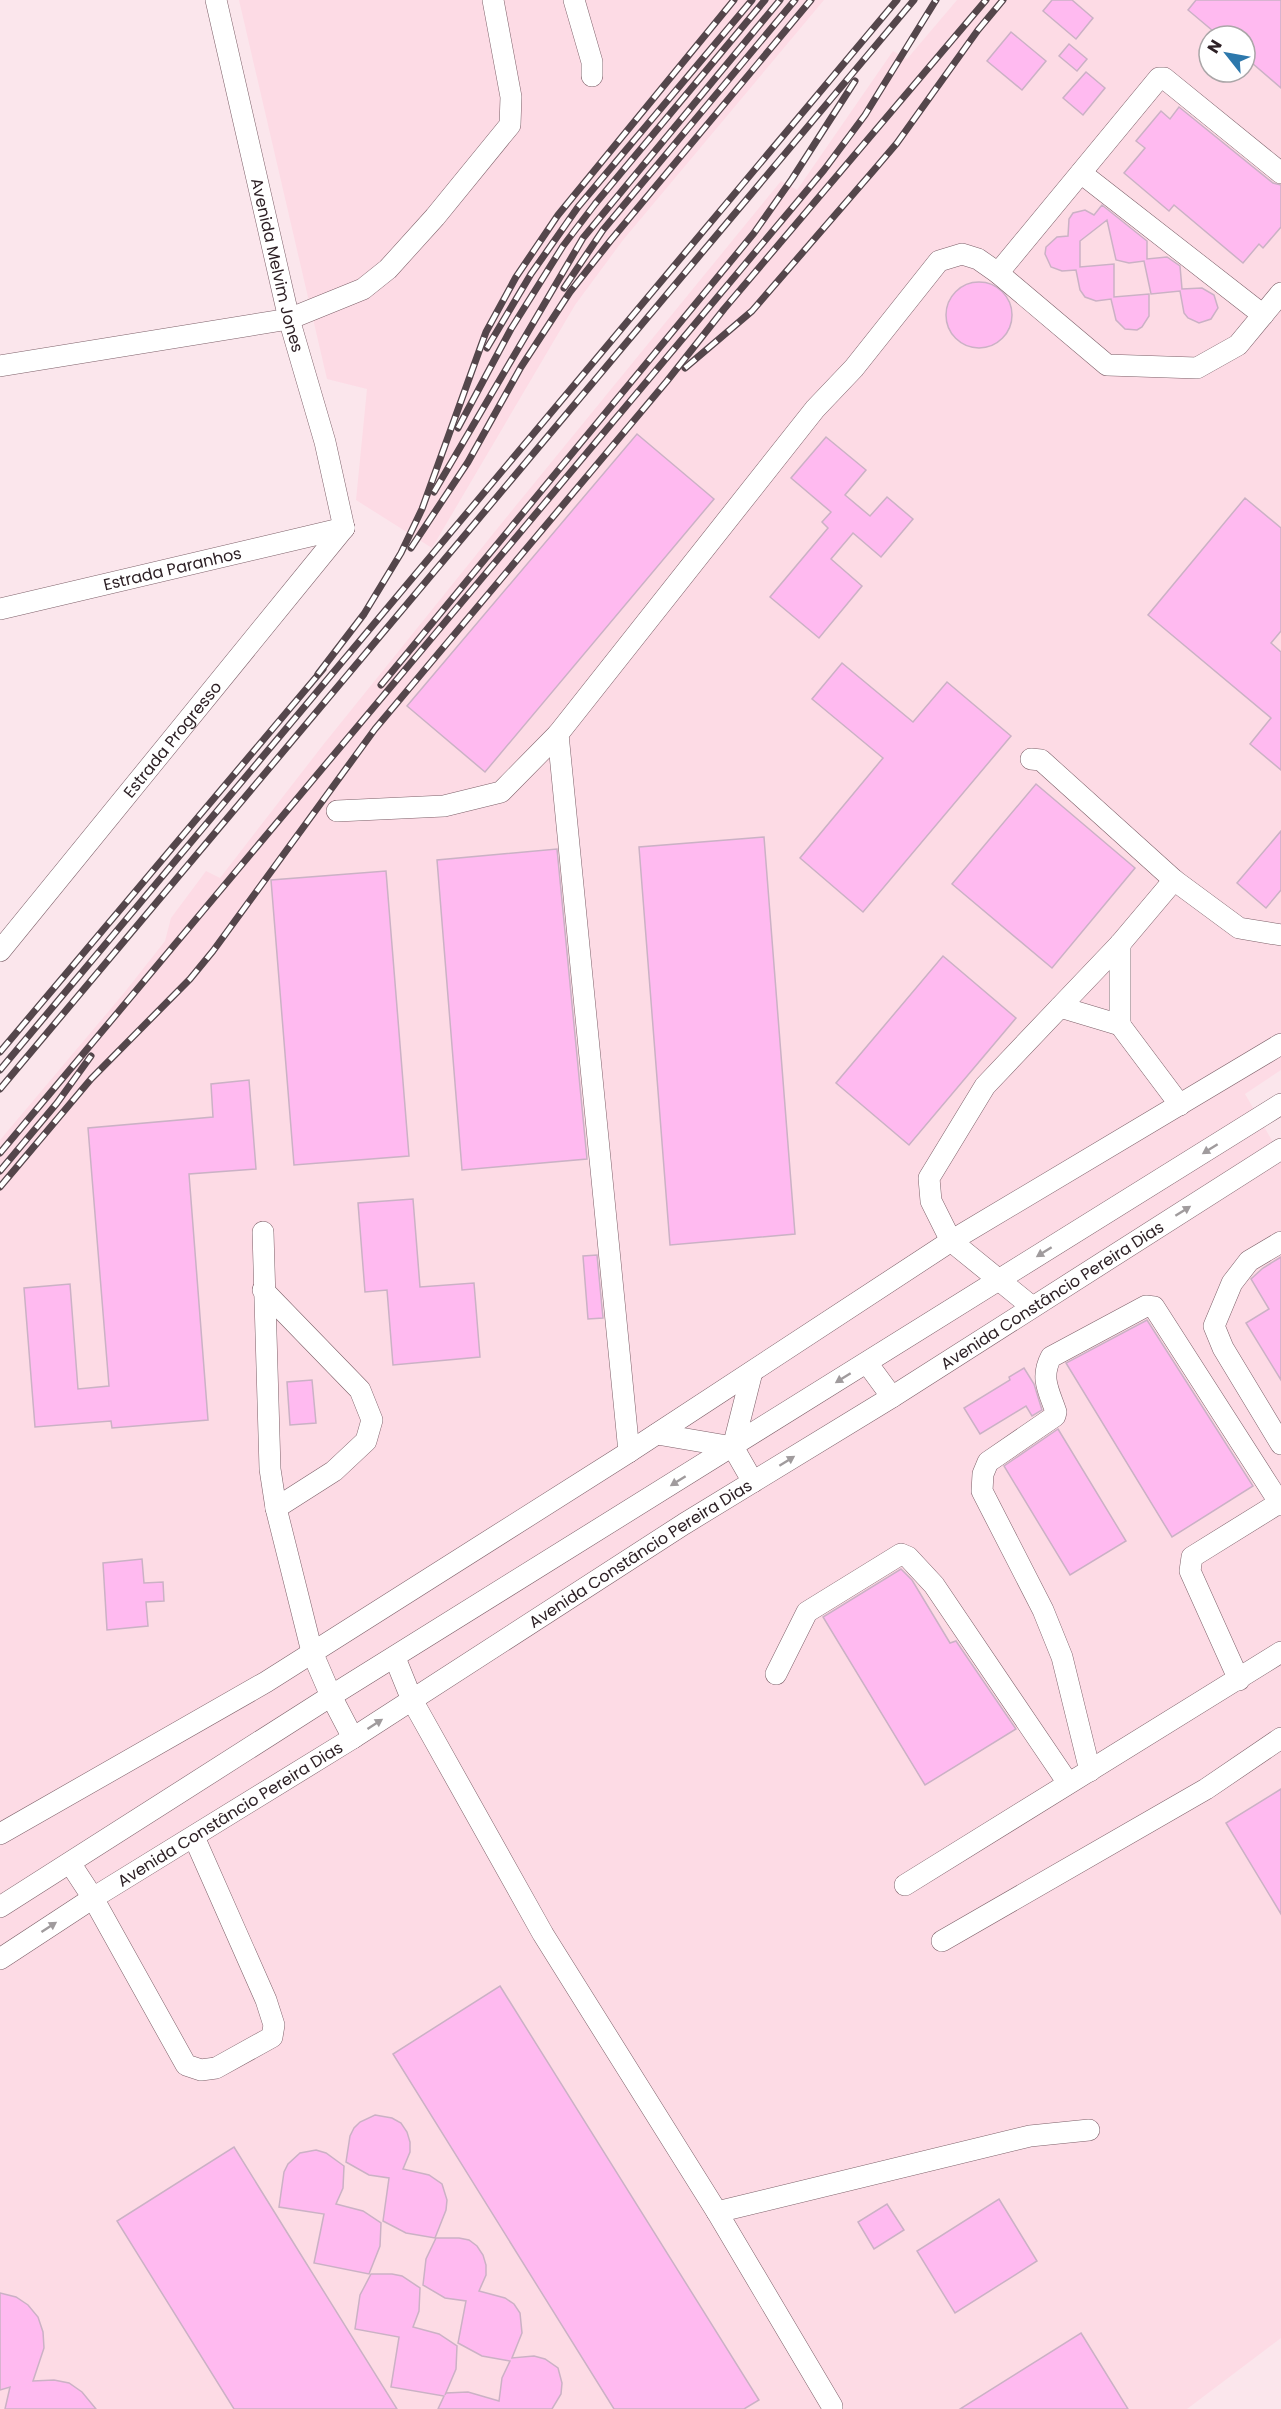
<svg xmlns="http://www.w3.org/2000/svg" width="1281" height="2409" font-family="Poppins,sans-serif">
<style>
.built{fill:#fddbe5;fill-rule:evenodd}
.building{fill:#ffbaf0;stroke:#cbb1c5;stroke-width:1.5}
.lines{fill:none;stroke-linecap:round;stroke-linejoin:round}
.minor-casing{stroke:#7d6069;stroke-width:22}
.minor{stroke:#fff;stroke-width:21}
.rail-casing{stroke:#54464b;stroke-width:7}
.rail{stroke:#fff;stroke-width:4.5;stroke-dasharray:14;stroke-linecap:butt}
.oneway{fill:#a09b9d}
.labels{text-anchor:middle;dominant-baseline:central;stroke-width:6;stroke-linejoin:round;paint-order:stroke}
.street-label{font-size:16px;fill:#2d2025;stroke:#fff}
</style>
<rect width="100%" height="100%" fill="#fbe6ec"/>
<g class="built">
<polygon points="239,0 824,0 623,240 575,305 432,548 356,500 367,389 327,379"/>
<path d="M957 0H1281V1070L1245 1094 1281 1156V2338L1187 2409H0V1140L124 993 165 941 171 918 206 871 220 878 323 745 505 519 781 181 797 190 893 51 907 59ZM1209 36H1245V72H1209Z"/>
</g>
<g class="building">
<polygon points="1052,0 1072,0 1093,18 1076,39 1043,11"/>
<polygon points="1196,0 1281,0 1281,88 1245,57 1245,36 1219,36 1188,10"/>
<polygon points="1011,32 1046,61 1022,90 987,61"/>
<polygon points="1069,44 1087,59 1077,71 1059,56"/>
<polygon points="1086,72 1105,88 1083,115 1063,98"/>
<polygon points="1179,107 1273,183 1281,185 1281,227 1263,248 1259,244 1243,263 1174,205 1169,211 1124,173 1145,148 1136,141 1161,111 1170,119"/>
<polygon points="1102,205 1147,241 1147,259 1167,257 1180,266 1182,289 1202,288 1214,295 1218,308 1211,319 1199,323 1188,318 1184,313 1180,291 1151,294 1144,261 1129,263 1116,260 1107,220 1080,241 1080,267 1114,264 1114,297 1149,294 1149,316 1142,327 1137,330 1125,329 1116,320 1111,299 1096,301 1085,297 1080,290 1076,270 1062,271 1051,267 1045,254 1046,247 1057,237 1068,236 1069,219 1073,213 1085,210 1094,215"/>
<circle cx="979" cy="315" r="33"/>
<polygon points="637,434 714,499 485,772 407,706"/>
<polygon points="826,437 866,470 845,495 870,516 887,497 913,519 881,557 853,533 831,559 862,586 819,638 770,597 828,528 822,522 831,512 791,478"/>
<polygon points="1245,498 1281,528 1281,631 1271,643 1281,652 1281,770 1250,744 1271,718 1148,615"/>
<polygon points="842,663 913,722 947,682 1011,736 863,912 800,858 883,758 812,699"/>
<polygon points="1036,784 1135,868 1052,968 952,884"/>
<polygon points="1281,831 1281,890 1266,908 1237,883"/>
<polygon points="764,837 795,1234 670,1245 639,847"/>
<polygon points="557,849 587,1159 462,1170 437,860"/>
<polygon points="386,871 409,1156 294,1165 271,880"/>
<polygon points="943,956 1016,1018 909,1145 836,1083"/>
<polygon points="249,1080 256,1169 189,1174 208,1420 112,1428 111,1421 35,1427 24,1288 70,1284 78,1389 109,1386 88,1128 213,1117 211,1084"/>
<polygon points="413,1199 420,1287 474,1283 480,1357 393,1365 387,1290 365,1292 358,1203"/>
<polygon points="597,1255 603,1318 588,1319 583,1256"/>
<polygon points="1281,1257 1281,1380 1246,1323 1269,1309 1251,1279 1263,1268"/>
<polygon points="1147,1320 1253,1486 1172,1537 1066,1363"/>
<polygon points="1024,1368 1034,1384 1042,1410 1032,1416 1026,1406 980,1434 964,1408 1010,1380 1009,1377"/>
<polygon points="312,1380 316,1423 290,1425 287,1382"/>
<polygon points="1058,1429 1126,1541 1070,1575 1004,1466"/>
<polygon points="142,1559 144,1583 163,1582 164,1601 146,1602 148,1626 107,1630 103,1563"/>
<polygon points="901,1569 912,1580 950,1643 956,1641 1016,1729 925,1785 823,1617"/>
<polygon points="1281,1789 1281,1914 1226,1823"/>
<polygon points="500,1986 759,2400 744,2409 614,2409 393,2054"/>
<polygon points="375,2115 392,2118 401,2123 407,2132 410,2142 410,2152 403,2169 429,2175 442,2184 447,2200 446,2210 435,2238 406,2233 383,2221 389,2178 369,2175 346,2162 350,2136 354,2128 360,2122"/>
<polygon points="234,2147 288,2234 397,2409 234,2409 117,2221"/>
<polygon points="316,2150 326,2153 344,2166 343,2188 336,2204 363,2211 381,2223 380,2246 369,2274 314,2263 324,2214 279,2207 284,2172 288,2164 300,2153"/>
<polygon points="999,2199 1037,2261 955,2313 917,2251"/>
<polygon points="887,2204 904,2230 874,2249 858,2222"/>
<polygon points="436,2238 459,2238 469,2240 477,2246 483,2255 486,2265 486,2275 479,2291 505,2298 514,2304 520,2313 522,2333 512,2358 534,2356 545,2359 558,2368 562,2383 561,2394 552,2409 438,2409 444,2396 391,2387 399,2337 355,2329 360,2295 371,2274 392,2274 402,2276 420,2288 419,2311 413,2327 439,2334 457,2346 456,2369 445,2395 446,2393 468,2392 499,2401 502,2378 510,2361 482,2356 458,2343 466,2301 445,2298 423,2285 426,2259"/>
<polygon points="0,2293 16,2297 28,2305 38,2317 43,2332 44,2348 33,2381 54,2380 69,2383 82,2392 96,2409 5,2409 10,2387 0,2390"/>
<polygon points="1081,2333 1128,2409 960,2409"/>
</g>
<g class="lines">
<g class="minor-casing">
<g id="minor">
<path id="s1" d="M216 0 289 319 325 442 344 528"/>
<polyline points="574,0 592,62 592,76"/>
<polyline points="1081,173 1263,315"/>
<polyline points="998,273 1159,78 1164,78 1281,173"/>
<polyline points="0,366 289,319 363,289 388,269 435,217 510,125 511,97 493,0"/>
<path id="s2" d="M0 609 344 528"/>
<polyline points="558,734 629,1452"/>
<polyline points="1031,759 1041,760 1174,880"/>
<polyline points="337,811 444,806 501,792 558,734 815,409 854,368 939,261 962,254 978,259 998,273 1107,365 1197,368 1238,345 1281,293"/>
<path id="s3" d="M0 951 344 528"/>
<polyline points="1060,1007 1120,944 1174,880 1239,928 1281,935"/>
<polyline points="1120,1025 1120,944"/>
<polyline points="263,1232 270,1469 276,1508 312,1652 331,1696 353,1738"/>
<polyline points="1281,1242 1249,1261 1232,1283 1214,1326 1223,1348 1281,1444"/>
<polyline points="263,1290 360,1390 372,1420 366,1441 334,1471 276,1508"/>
<polyline points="1031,1306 951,1241 931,1201 929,1178 985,1086 1060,1007 1120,1025 1180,1105"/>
<polyline points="867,1363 892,1397"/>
<polyline points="752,1372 733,1447 753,1482"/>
<polyline points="657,1434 733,1447"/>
<polyline points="395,1658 412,1700 543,1934 717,2212 832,2406 832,2409"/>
<polyline points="776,1674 807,1612 901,1554 908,1557 934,1585 1068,1783"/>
<polyline points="1239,1680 1190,1571 1192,1557 1279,1503"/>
<path d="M1090 1771 1062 1657 1043 1610 982 1491 983 1474 988 1462 1055 1416 1056 1412C1049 1391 1040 1378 1051 1357L1146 1306 1154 1307 1281 1505"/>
<polyline points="0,1834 266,1682 629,1452 951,1241 1281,1044"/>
<polyline points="70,1863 93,1898 186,2065 201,2070 216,2068 272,2037 274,2025 266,2000 194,1837"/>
<polyline points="905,1885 1281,1652"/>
<polyline points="0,1907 331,1696 1281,1104"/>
<polyline points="942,1941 1206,1789 1281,1738"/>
<path id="s4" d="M0 1959 93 1898 353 1738 684 1524 892 1397 1281 1149"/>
<polyline points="717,2212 1030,2136 1089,2130"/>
</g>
</g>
<use href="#minor" class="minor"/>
<g class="rail-casing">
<g id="rail">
<polyline points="564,288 603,230 795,0"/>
<polyline points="487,348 531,274 578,207 752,0"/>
<polyline points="685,368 752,311 874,170 897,143 978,30 1003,0"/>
<polyline points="458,428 511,329 563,246 595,204 765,0"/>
<polyline points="434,492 583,238 780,0"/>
<polyline points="411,548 468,462 521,367 570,292 611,240 811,0"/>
<polyline points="318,674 364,614 401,553 422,509 486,332 516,277 558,215 734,0"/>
<polyline points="381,685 754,233 792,179 855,81"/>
<polyline points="0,1052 323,669"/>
<polyline points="0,1070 897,0"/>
<polyline points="0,1089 914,0"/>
<polyline points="0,1153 824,170 865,115 936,0"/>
<polyline points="0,1171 57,1103 91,1056"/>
<polyline points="0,1187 91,1079 190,979 213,951 375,729 667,381 724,309 986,0"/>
</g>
</g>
<use href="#rail" class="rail"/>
</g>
<defs><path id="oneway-solid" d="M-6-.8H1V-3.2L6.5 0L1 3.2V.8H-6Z" transform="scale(1.5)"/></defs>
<g class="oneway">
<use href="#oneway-solid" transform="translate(1210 1149) rotate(148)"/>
<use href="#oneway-solid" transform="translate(1183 1211) rotate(-32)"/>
<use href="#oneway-solid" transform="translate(1044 1252) rotate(148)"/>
<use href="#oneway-solid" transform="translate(843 1378) rotate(148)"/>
<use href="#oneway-solid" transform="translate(787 1461) rotate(-32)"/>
<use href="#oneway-solid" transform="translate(678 1481) rotate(148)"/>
<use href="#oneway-solid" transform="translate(375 1724) rotate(-33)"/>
<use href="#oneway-solid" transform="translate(49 1927) rotate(-33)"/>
</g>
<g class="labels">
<g class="street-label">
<text stroke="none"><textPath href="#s1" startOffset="272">Avenida Melvim Jones</textPath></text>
<text stroke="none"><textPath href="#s2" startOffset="177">Estrada Paranhos</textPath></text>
<text stroke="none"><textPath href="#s3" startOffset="273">Estrada Progresso</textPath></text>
<text stroke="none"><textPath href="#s4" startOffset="1244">Avenida Constâncio Pereira Dias</textPath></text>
<text stroke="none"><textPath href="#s4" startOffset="758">Avenida Constâncio Pereira Dias</textPath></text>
<text stroke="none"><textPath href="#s4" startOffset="272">Avenida Constâncio Pereira Dias</textPath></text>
</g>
</g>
<g transform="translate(1227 54) rotate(301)"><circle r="28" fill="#ffffff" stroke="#aba6a8" stroke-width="1.5"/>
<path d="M0-4.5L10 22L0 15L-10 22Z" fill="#2d78ac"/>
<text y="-9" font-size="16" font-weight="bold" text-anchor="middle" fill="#2d2025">N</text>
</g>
</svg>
